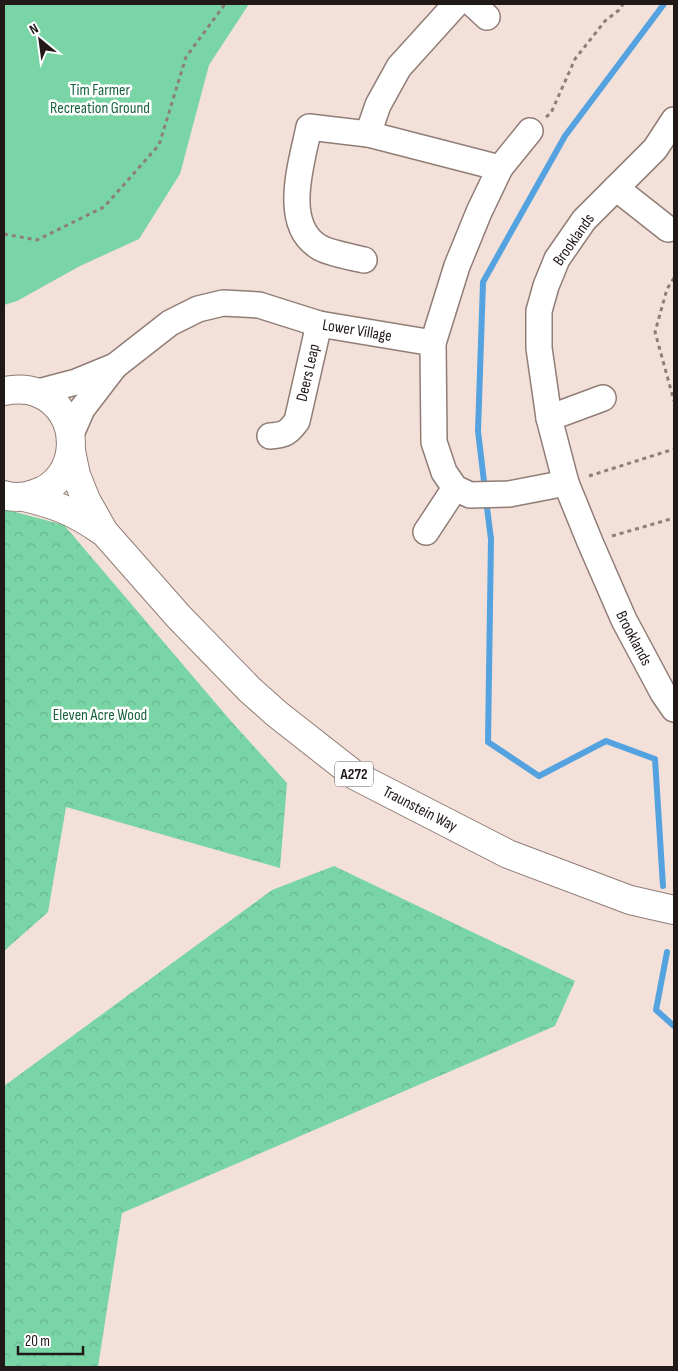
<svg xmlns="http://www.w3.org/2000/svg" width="678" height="1371" font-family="'Sofia Sans Condensed',sans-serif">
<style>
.green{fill:#7ad5a6}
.forest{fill:url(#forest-crowns)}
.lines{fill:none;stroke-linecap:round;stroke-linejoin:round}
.stream{stroke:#54a3e0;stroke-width:6}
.minor-casing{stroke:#8f7d76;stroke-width:28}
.highway-casing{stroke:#8f7d76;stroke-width:30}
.path{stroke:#8c7f7a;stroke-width:3;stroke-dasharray:4 4;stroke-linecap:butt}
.minor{stroke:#fff;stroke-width:25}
.highway{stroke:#fff;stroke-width:28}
.labels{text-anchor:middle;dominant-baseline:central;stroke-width:5;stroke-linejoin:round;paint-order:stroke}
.shield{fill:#fff;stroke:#635e5d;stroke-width:1}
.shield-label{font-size:15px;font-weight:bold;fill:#201917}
.park-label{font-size:16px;fill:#1a6443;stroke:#fff}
.street-label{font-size:16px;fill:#201917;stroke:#fff}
</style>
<defs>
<pattern id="forest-crowns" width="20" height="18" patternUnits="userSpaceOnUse" patternTransform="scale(1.25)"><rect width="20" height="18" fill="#7ad5a6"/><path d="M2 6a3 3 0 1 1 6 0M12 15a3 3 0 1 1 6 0" fill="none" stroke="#69b68e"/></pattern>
</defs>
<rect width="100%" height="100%" fill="#f3e0d8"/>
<polygon class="green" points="4,4 249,4 209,65 180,174 139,239 80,266 17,301 4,305"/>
<g class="forest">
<polygon points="4,509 64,525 230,720 287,783 280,868 66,807 48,912 4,951"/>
<polygon points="334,866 575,981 555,1026 122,1213 98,1367 4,1367 4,1086 272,890"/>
</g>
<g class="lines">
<g class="stream">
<polyline points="485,490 478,431 483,282 565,136 664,4"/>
<polyline points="486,500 491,539 488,742 539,776 606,741 655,759 663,886"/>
<polyline points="667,952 656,1010 674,1026"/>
</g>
<g class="minor-casing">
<g id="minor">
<polyline points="473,4 487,17"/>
<path id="s1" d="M674 120 655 149 584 220 557 259 546 286 539 311V348L549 418 566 483 590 542 624 620 663 693 674 709"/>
<polyline points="530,131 500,168 479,212 457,266 433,343 434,442 444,472 455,488 470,495 509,494 566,483"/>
<polyline points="368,134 378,105 399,67 456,4"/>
<polyline points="616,188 668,229"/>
<path d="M364 260C352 257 328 253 319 247 281 224 302 162 309 127L368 134 500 168"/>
<polyline points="38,392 76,382 115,366"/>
<polyline points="549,418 603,398"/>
<path id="s2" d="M71 434 82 409 115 366 170 323 198 309 223 303 259 305 319 324 433 343"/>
<path id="s3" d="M270 436C285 435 288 433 297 421L319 324"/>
<polyline points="426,532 455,488"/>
</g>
</g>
<g class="highway-casing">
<g id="highway">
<path d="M4 391C15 389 27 388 38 393 83 411 82 480 34 494 25 497 13 498 4 495"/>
<path id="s4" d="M71 451 76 475 86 500 104 532 179 617 250 690 277 714 356 776 508 854 630 900 674 910"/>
<path d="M24 497C58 505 74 512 102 531"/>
</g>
</g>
<g class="path">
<polyline points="546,117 551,113 575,59 605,21 619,10 623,4"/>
<polyline points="4,234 37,240 104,207 159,145 186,57 225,4"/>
<polyline points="674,278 667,289 655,332 674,401"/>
<polyline points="589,476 674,449"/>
<polyline points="612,536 674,518"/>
</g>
<use href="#minor" class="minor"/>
<use href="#highway" class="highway"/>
</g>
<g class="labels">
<rect class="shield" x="335" y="761.5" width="38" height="25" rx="4"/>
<g class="shield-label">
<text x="354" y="774">A272</text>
</g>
<g class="park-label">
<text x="100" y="90">Tim Farmer<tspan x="100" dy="18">Recreation Ground</tspan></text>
<text x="100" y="715">Eleven Acre Wood</text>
</g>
<g class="street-label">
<text transform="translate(574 240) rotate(-55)">Brooklands</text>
<text stroke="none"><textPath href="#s2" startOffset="346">Lower Village</textPath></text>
<text stroke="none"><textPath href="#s3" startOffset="82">Deers Leap</textPath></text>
<text stroke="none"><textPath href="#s1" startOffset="582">Brooklands</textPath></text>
<text stroke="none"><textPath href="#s4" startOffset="512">Traunstein Way</textPath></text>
</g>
</g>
<rect width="678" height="1371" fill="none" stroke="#201917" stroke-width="10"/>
<g transform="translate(40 40) rotate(331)" stroke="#ffffff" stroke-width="4" paint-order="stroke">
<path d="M0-4L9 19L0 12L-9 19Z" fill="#201917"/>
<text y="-8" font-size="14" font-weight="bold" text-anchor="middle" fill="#201917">N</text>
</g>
<path d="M18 1346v8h65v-8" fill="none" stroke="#201917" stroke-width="2.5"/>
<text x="25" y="1346" font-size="15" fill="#201917" stroke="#ffffff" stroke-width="4" paint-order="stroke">20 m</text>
</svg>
